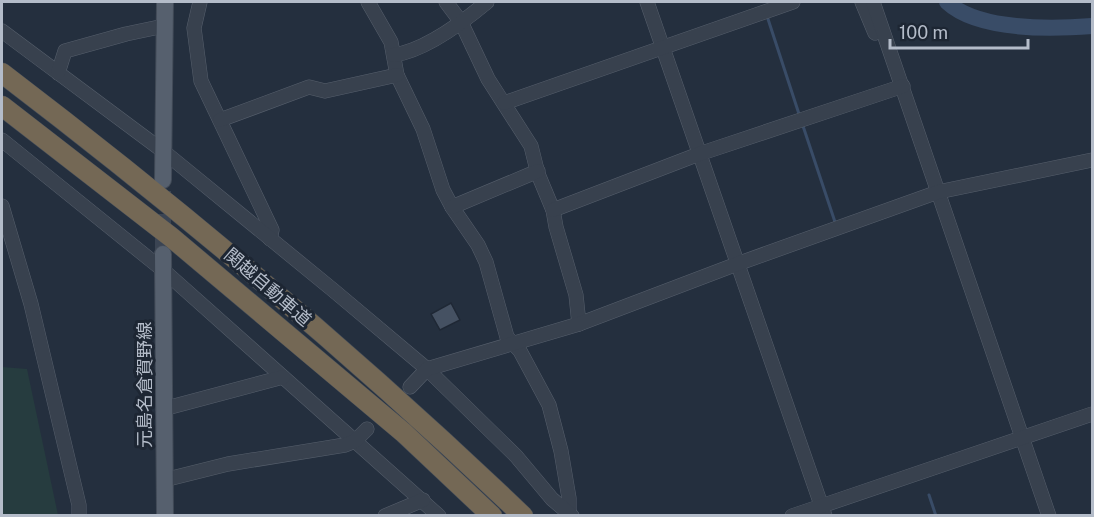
<svg xmlns="http://www.w3.org/2000/svg" width="1094" height="517" font-family="'Public Sans','Noto Sans JP',sans-serif">
<style>
.green{fill:#263c3f}
.lines{fill:none;stroke-linecap:round;stroke-linejoin:round}
.stream{stroke:#394c67;stroke-width:3}
.river{stroke:#394c67;stroke-width:16}
.building{fill:#455162;stroke:#1f2835;stroke-width:1.5}
.major-tunnel{stroke:#3a4453;stroke-width:16;stroke-dasharray:16 8;stroke-linecap:butt}
.minor-casing{stroke:#565f6c;stroke-width:15}
.major-casing{stroke:#414a57;stroke-width:18}
.highway-casing{stroke:#434c59;stroke-width:21}
.minor{stroke:#38414e;stroke-width:14}
.major{stroke:#56606e;stroke-width:16}
.highway{stroke:#746855;stroke-width:20}
.labels{text-anchor:middle;dominant-baseline:central;stroke-width:6;stroke-linejoin:round;paint-order:stroke}
.street-label{font-size:18px;fill:#b4bcc9;stroke:#1d2633}
</style>
<rect width="100%" height="100%" fill="#242f3e"/>
<polygon class="green" points="2,367 27,369 58,515 2,515"/>
<g class="lines">
<g class="stream">
<polyline points="767,16 799,114"/>
<polyline points="803,126 835,222"/>
<polyline points="929,495 936,516"/>
</g>
<path class="river" d="M947 2C978 31 1052 29 1092 26"/>
</g>
<polygon class="building" points="451,303 460,320 440,330 431,314"/>
<g class="lines">
<polyline class="major-tunnel" points="163,254 163,191"/>
<g class="minor-casing">
<g id="minor">
<polyline points="200,2 194,28 201,81 272,230 270,239"/>
<polyline points="368,2 391,42 397,75 423,129 443,190 452,207 478,245 486,262 507,337 520,351 549,405 561,451 569,498 569,513"/>
<polyline points="446,2 461,22 488,79 531,146 538,174 553,210 556,227 576,295 579,324"/>
<polyline points="647,2 825,516"/>
<polyline points="862,2 875,33"/>
<polyline points="873,2 1049,516"/>
<polyline points="2,31 163,151 333,290 427,369 516,456 552,499 572,516"/>
<path d="M394 55C426 50 463 22 487 2"/>
<polyline points="58,73 65,51 126,34 164,26"/>
<polyline points="504,103 793,2"/>
<polyline points="220,120 309,87 325,91 397,75"/>
<polyline points="2,140 163,270 439,516"/>
<polyline points="2,206 31,304 79,505 79,516"/>
<polyline points="452,207 538,171"/>
<polyline points="553,210 699,154 903,86"/>
<polyline points="410,387 427,369 579,324 737,264 938,192 1092,160"/>
<polyline points="163,409 283,377"/>
<polyline points="164,480 228,464 345,445 355,441 367,429"/>
<polyline points="385,516 423,500"/>
<polyline points="792,516 1092,414"/>
</g>
</g>
<g class="major-casing">
<g id="major">
<polyline points="163,180 165,2"/>
<polyline points="163,254 165,516"/>
</g>
</g>
<g class="highway-casing">
<g id="highway">
<path d="M2 73C183 211 358 358 523 516"/>
<polyline points="2,106 171,237 404,433 492,516"/>
</g>
</g>
<use href="#minor" class="minor"/>
<use href="#major" class="major"/>
<use href="#highway" class="highway"/>
</g>
<g class="labels">
<g class="street-label">
<text transform="translate(268 287) rotate(41)">関越自動車道</text>
<text transform="translate(144 385) rotate(-90)">元島名倉賀野線</text>
</g>
</g>
<rect width="1094" height="517" fill="none" stroke="#b4bcc9" stroke-width="6"/>
<path d="M890 39v9h138v-9" fill="none" stroke="#b4bcc9" stroke-width="3"/>
<text x="899" y="39" font-size="18" fill="#b4bcc9" stroke="#1d2633" stroke-width="4.5" paint-order="stroke">100 m</text>
</svg>
